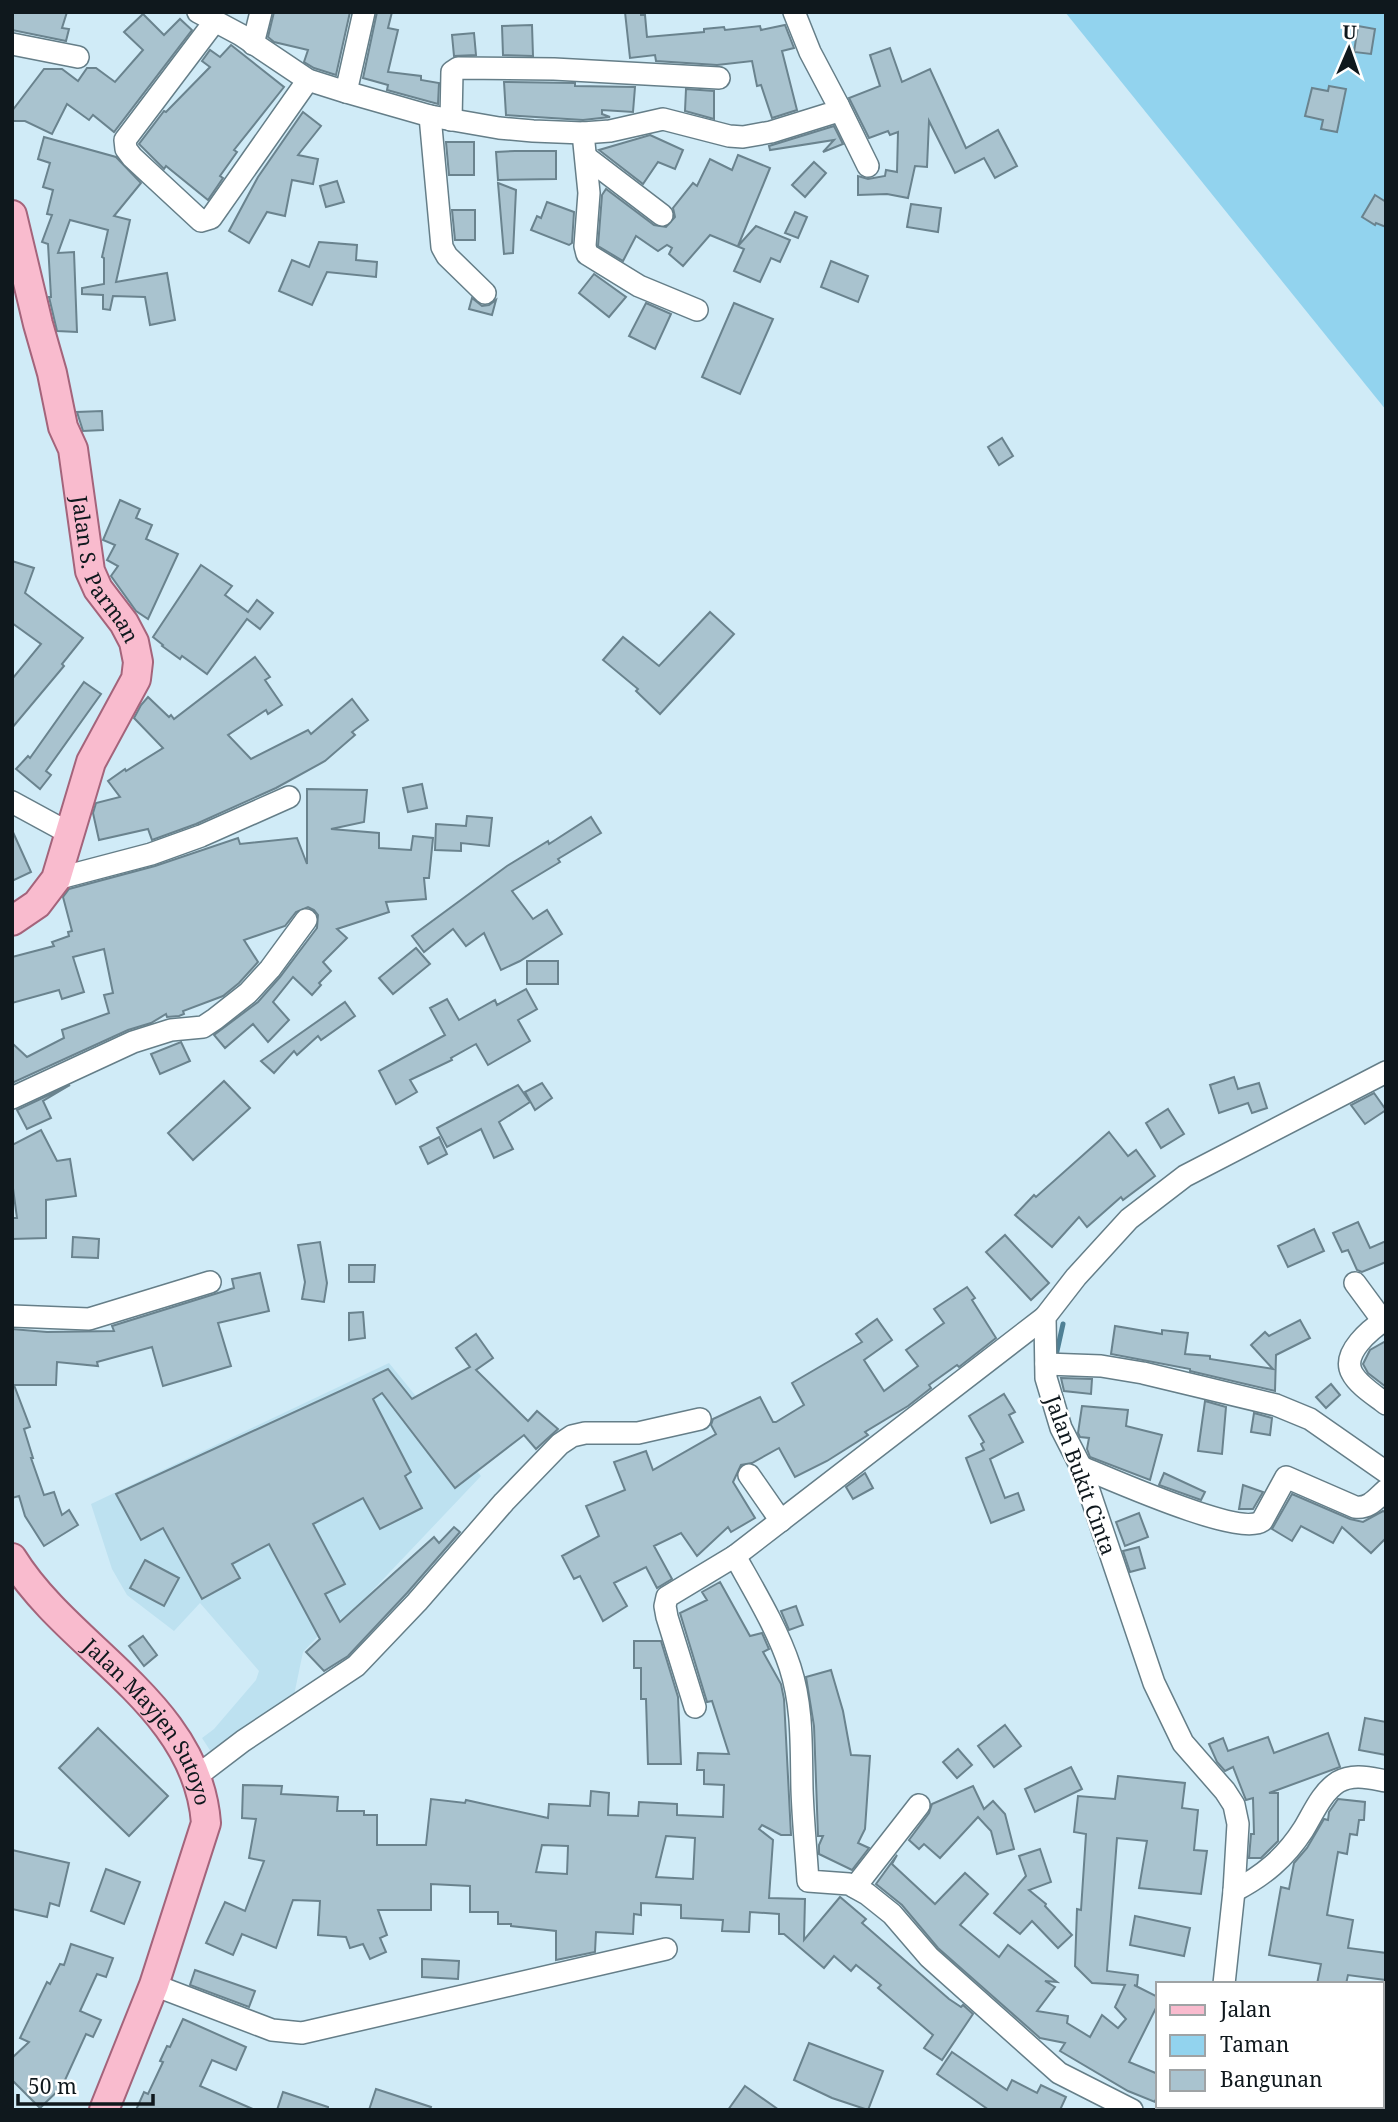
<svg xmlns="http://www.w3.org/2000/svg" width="1398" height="2122" font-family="'Noto Serif',serif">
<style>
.built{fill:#bde1f0}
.green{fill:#92d3ee}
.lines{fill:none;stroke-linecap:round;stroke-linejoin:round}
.stream{stroke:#4f8095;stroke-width:5}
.building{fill:#a9c3cf;stroke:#6a838e;stroke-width:2;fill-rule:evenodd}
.minor-casing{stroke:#657e88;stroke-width:24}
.major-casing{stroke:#a4647b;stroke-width:32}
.minor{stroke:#fff;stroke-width:21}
.major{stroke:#f9bbce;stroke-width:28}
.labels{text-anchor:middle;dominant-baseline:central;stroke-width:5;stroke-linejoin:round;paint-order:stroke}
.street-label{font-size:21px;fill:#0f181d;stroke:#fff}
</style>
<rect width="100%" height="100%" fill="#d0ebf7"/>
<polygon class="built" points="389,1363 481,1476 353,1611 324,1630 303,1652 293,1700 215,1758 202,1738 214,1729 256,1680 259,1671 200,1603 174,1631 127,1595 112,1569 91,1504"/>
<polygon class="green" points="1065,12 1386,12 1386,410"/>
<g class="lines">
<polyline class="stream" points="1055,1360 1063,1324"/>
</g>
<g class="building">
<polygon points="12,12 67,12 62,28 69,29 66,41 12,30"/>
<polygon points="274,12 350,12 336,75 314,68 304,62 308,50 274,42 268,37"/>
<polygon points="377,12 392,12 388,28 398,30 388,72 421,76 421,80 439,83 438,104 387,90 388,85 363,78"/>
<polygon points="625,12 641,12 641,15 645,15 647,37 704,32 704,29 724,27 725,30 760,26 761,30 785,25 794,48 782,51 797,110 772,118 761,85 757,86 752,61 717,65 656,61 655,55 630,58"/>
<polygon points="143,14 164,35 180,19 192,30 114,132 93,115 89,120 67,104 52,134 25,121 12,121 12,111 44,69 62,69 78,81 87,68 96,68 115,82 143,50 124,32"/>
<polygon points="532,25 533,56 503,55 502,26"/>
<polygon points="1358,26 1375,29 1371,54 1354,52"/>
<polygon points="474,33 476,55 454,56 452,35"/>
<polygon points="231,45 284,87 234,150 237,152 220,176 223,178 208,200 166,166 164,169 139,144 164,111 166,112 210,67 202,61 210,50 220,57"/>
<polygon points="890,48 902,82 930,69 966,148 998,130 1017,166 995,178 984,158 955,173 929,121 927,167 915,166 908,198 887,194 858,195 858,176 868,179 885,176 886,170 897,172 898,132 890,135 888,131 869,138 849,98 880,86 870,55"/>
<polygon points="504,82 575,83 575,86 635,87 633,112 602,110 602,114 610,117 583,120 506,115"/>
<polygon points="1329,86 1346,89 1337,132 1321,129 1323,120 1305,116 1312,88 1328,91"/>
<polygon points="686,89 714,91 714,119 685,111"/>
<polygon points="303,112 321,126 298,155 318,159 313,184 292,180 285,216 267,212 249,243 229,231 258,177"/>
<polygon points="834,126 843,144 823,152 834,140 770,150 769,146"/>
<polygon points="650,135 683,150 675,169 658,162 643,184 599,150"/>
<polygon points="44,137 116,157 141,183 114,216 130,220 116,282 167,273 175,320 150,325 145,297 113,296 110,310 103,309 103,295 82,294 82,288 104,284 104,258 102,257 108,230 70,220 58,253 74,252 77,332 57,331 49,297 51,297 48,244 42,242 52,215 47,214 53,190 43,187 50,163 38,159"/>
<polygon points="446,142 474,142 474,175 449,175"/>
<polygon points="515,151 556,151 556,179 498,180 496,152"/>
<polygon points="738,155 770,168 738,246 756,226 790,240 780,262 771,258 760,282 734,271 744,249 710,235 683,266 669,254 672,248 667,245 658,251 636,236 623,261 598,246 602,195 606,189 654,225 666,227 675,217 673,208 693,183 697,186 710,159 732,170"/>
<polygon points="814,162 826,173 805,197 792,185"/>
<polygon points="337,181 344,202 326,207 320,186"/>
<polygon points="498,183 516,190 513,253 504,254"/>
<polygon points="1375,195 1386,202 1386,227 1376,223 1375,225 1362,217"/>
<polygon points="547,202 574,212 572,243 569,245 531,230 537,216 541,218"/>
<polygon points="911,204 941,208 938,232 907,227"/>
<polygon points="452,210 475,210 475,240 455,240"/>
<polygon points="795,212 807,217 798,238 785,233"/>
<polygon points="319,242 357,245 356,260 377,262 376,277 327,272 312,305 279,291 292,260 309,267"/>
<polygon points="831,261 868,276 858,302 821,287"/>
<polygon points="594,274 626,297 609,317 579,293"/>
<polygon points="472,298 482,306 489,305 496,300 492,315 469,309"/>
<polygon points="646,303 671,314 655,349 629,336"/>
<polygon points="734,303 773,319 740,394 702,377"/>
<polygon points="102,411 103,430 83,431 77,412"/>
<polygon points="1002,438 1013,456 999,465 988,447"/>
<polygon points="120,500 140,509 136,518 152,525 146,539 178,554 148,619 136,611 111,576 118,566 107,560 115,545 103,540"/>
<polygon points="12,561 34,568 25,593 83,638 62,664 64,666 12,728 12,679 41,644 12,623"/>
<polygon points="201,565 232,586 225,595 248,612 257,600 273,613 260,629 247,619 207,674 182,656 180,659 162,646 163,645 153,637"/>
<polygon points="710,612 734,634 660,714 636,691 638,689 603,660 623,637 659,666"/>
<polygon points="255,657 270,677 265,680 282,705 268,714 266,710 228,735 251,759 308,730 311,734 352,699 368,720 352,732 355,735 325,761 276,788 196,824 152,840 148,829 99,840 93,813 96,803 120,797 108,781 125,769 126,771 163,748 134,718 141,705 148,697 169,717 171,715 174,719"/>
<polygon points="84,682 101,694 46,771 51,775 40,789 16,769 28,756 30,758"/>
<polygon points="422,784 427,808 408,812 403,788"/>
<polygon points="307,789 367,790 364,822 331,829 379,833 379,848 411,850 413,836 433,838 429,878 424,878 426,899 386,902 389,912 337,929 347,938 323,962 331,971 319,983 321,985 312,995 293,977 273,1002 289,1020 268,1042 253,1024 225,1048 214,1035 258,1002 280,977 317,928 318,915 314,910 308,907 296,912 285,926 244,940 258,962 239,983 223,996 183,1011 184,1014 179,1016 167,1017 166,1014 151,1023 128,1030 12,1083 12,1043 27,1057 64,1038 62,1030 109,1013 104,995 113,993 104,949 73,957 84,992 62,999 59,990 12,1003 12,957 54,946 52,942 69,936 68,932 72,931 63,897 69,889 155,866 238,838 240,844 297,838 307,864"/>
<polygon points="467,816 492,818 489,846 461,843 461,851 435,850 436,824 466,826"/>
<polygon points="591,817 601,833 558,859 560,862 512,891 533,919 547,910 562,934 520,961 501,970 484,933 466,946 453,929 424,952 412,936 507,866 548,841 549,844"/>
<polygon points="12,830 31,872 12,881"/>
<polygon points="416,948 430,964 393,994 379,978"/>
<rect x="527" y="961" width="31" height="23"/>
<polygon points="526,989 537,1009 518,1020 530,1041 488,1065 476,1044 451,1058 452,1060 410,1080 417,1092 396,1104 379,1071 445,1035 430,1008 447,999 459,1020 495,1000 497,1005"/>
<polygon points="345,1002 355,1016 321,1040 318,1036 297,1055 294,1051 274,1073 261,1061"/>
<polygon points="181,1042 190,1061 160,1074 151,1054"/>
<polygon points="1234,1077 1238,1089 1259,1083 1267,1108 1252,1113 1248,1103 1219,1113 1210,1085"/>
<polygon points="224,1081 250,1108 193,1160 168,1133"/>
<polygon points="542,1083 552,1098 535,1110 525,1092"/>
<polygon points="70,1085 43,1101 51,1118 27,1129 17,1110"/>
<polygon points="518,1085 530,1102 499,1122 513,1149 494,1158 481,1129 447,1147 437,1128"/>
<polygon points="1374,1093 1386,1110 1365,1124 1351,1105"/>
<polygon points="1168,1109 1184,1134 1161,1148 1146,1123"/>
<polygon points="41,1130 57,1161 70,1159 76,1196 46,1200 46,1238 12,1239 12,1218 17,1218 12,1181 12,1145"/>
<polygon points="1109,1132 1128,1156 1136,1150 1155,1176 1123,1200 1121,1197 1087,1227 1079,1217 1052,1247 1015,1215 1034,1195 1036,1197"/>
<polygon points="439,1137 447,1154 428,1164 420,1147"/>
<polygon points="1358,1222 1370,1248 1386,1241 1386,1262 1362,1272 1357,1270 1348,1250 1342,1252 1333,1233"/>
<polygon points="1314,1229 1324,1251 1288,1267 1278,1246"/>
<polygon points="1005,1235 1049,1283 1031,1300 986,1252"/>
<polygon points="73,1237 99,1239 98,1258 72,1257"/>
<polygon points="320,1242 327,1283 324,1302 302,1299 305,1282 298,1245"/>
<polygon points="349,1265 375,1265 374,1282 349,1282"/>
<polygon points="260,1273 269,1311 218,1323 231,1366 163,1386 152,1347 97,1362 98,1366 57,1362 56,1385 14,1385 30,1427 24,1429 33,1458 31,1458 44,1495 54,1492 62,1515 69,1510 78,1525 44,1546 25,1516 19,1496 12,1498 12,1329 47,1332 114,1331 112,1326 234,1288 232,1279"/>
<polygon points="967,1287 975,1298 972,1300 996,1338 959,1367 957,1365 929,1385 931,1388 908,1406 865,1432 868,1435 827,1461 795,1477 779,1448 752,1463 741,1465 733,1482 755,1518 731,1532 728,1527 697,1556 681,1533 654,1546 672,1579 657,1588 646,1567 614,1583 627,1606 603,1621 580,1576 574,1579 562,1556 599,1536 586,1506 625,1490 614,1462 646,1451 653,1470 716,1434 711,1425 713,1419 760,1397 773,1422 776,1422 804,1405 792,1383 862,1342 856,1334 877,1319 892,1340 864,1360 884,1391 918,1366 906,1350 944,1323 934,1309"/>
<polygon points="363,1312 365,1338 349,1340 349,1313"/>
<polygon points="1300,1320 1310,1338 1276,1355 1275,1391 1190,1371 1190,1369 1111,1354 1115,1326 1162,1334 1162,1330 1188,1333 1185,1354 1210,1356 1210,1359 1273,1369 1251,1345 1265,1332 1269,1336"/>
<polygon points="476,1334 493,1358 476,1370 528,1421 537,1411 558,1429 536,1449 524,1435 455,1488 382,1393 373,1399 411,1472 405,1476 422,1508 380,1529 363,1498 313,1524 345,1584 325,1594 340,1622 434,1537 439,1543 454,1527 460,1532 407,1593 348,1656 324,1671 306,1652 320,1639 269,1544 232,1564 240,1578 202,1599 163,1528 141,1540 116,1494 388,1369 412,1399 470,1367 456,1348"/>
<polygon points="1386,1341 1386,1387 1368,1373 1363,1364 1370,1350"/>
<polygon points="1061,1378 1092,1379 1091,1394 1064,1391"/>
<polygon points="1331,1384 1340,1395 1326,1408 1316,1397"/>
<polygon points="1004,1394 1015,1412 1009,1415 1023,1442 990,1459 1005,1498 1018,1493 1024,1510 991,1523 966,1458 984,1450 981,1444 984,1442 969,1416"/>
<polygon points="1205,1401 1226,1407 1222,1454 1198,1451"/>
<polygon points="1082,1406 1128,1410 1126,1426 1162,1435 1150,1480 1090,1457 1087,1449 1089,1438 1080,1437 1078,1433"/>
<polygon points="1254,1413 1272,1418 1270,1435 1251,1432"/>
<polygon points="865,1473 873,1488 853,1499 846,1487"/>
<polygon points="1164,1473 1205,1492 1201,1500 1159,1485"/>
<polygon points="1243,1485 1263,1492 1253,1509 1239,1509"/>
<polygon points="1292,1494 1350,1519 1363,1522 1383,1511 1386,1513 1386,1538 1371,1553 1342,1527 1333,1543 1301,1526 1292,1541 1272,1529"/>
<polygon points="1139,1513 1148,1537 1125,1546 1116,1522"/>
<polygon points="1139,1547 1145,1568 1130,1572 1123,1551"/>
<polygon points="145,1560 179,1578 164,1606 130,1588"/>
<path d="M720 1582 750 1636 762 1633 769 1649 763 1652 781 1684 784 1699 791 1835H781L762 1825 759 1829 773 1840 769 1898 805 1899 804 1940 840 1897 866 1919 862 1923 949 1999 961 2007 963 2005 973 2014 942 2060 924 2048 933 2035 878 1988 881 1985 856 1965 851 1971 834 1956 824 1968 784 1934H779V1914L750 1912 749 1932 722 1931 723 1920 681 1918V1905L641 1903V1915L634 1914 633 1934 596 1932 595 1952 556 1960V1931L511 1926V1924H498V1912H470V1886L431 1884V1910H378L387 1935 380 1938 386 1952 370 1959 363 1944 350 1948 346 1937 318 1935 320 1901 293 1900 276 1948 242 1934 233 1955 206 1943 225 1902 245 1911 264 1861 249 1858 256 1819 242 1818 243 1785 282 1786 281 1794 338 1797 337 1811H364V1815H377V1845H426L431 1799 465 1803 466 1800 548 1818 549 1804 590 1806 591 1791 609 1793 608 1815 638 1816 639 1802 677 1804V1815L723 1817 724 1785 704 1784V1770H697L698 1753 729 1754 712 1701 707 1702 680 1613 707 1600 702 1592ZM666 1836 695 1838 693 1879 656 1877ZM542 1845 568 1846 567 1874 536 1872Z"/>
<polygon points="796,1606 803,1625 789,1630 781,1611"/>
<polygon points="143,1636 157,1655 144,1666 129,1646"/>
<polygon points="634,1641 661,1641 678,1697 681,1764 648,1764 646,1699 641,1699 641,1668 634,1668"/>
<polygon points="831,1670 843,1711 851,1755 870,1756 865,1829 858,1843 869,1848 852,1870 819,1854 819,1845 823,1836 818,1836 814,1726 806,1677"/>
<polygon points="1365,1718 1386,1722 1386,1755 1359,1750"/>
<polygon points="1005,1725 1021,1746 994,1767 978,1746"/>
<polygon points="98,1728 168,1796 129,1836 59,1768"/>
<polygon points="1328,1733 1340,1767 1269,1793 1278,1793 1278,1841 1261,1858 1249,1858 1251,1834 1254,1834 1253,1798 1246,1800 1233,1767 1225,1771 1217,1762 1209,1744 1223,1738 1228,1751 1268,1737 1274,1753"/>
<polygon points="958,1749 972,1765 957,1778 943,1762"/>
<polygon points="1071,1767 1082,1789 1035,1812 1025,1789"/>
<polygon points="1118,1776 1185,1783 1182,1808 1198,1810 1194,1850 1207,1851 1201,1894 1139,1888 1147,1841 1117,1838 1107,1971 1138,1975 1137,1986 1134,1985 1158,1997 1158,2004 1129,2062 1158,2074 1158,2092 1155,2102 1128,2091 1060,2051 1065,2043 1040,2038 938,1948 902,1905 876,1884 897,1855 892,1864 935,1904 965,1873 988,1894 960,1925 999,1957 1008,1945 1057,1982 1045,1981 1055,1987 1037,2011 1068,2016 1067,2023 1090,2037 1102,2015 1118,2028 1126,2019 1115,2007 1125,1985 1092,1983 1075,1966 1077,1909 1081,1910 1086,1834 1074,1832 1078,1796 1115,1799"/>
<polygon points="973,1786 984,1809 993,1801 1005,1814 1014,1849 997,1854 991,1831 978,1817 940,1858 924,1844 919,1849 909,1840 929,1813 932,1804"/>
<polygon points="1338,1799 1365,1802 1364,1820 1359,1820 1357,1835 1350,1834 1347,1854 1338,1852 1327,1915 1353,1920 1348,1948 1386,1953 1386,1980 1348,1975 1346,1984 1317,1984 1321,1964 1269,1955 1281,1887 1289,1889 1294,1863 1307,1848 1324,1819 1328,1820 1329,1812"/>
<polygon points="1040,1849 1051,1882 1029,1890 1046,1904 1045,1906 1072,1935 1058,1948 1032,1921 1020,1934 994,1913 1026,1876 1019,1856"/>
<polygon points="12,1850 69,1863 59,1906 50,1903 47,1917 12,1909"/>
<polygon points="106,1869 140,1882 124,1924 91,1911"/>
<polygon points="1135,1916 1190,1928 1184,1956 1130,1945"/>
<polygon points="71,1944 113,1958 106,1977 97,1974 80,2011 101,2020 93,2037 86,2034 65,2080 67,2082 40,2108 12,2080 12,2058 29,2042 20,2038 47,1982 50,1984 60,1964 64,1965"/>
<polygon points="422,1959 459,1961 458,1979 422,1977"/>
<polygon points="195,1970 255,1991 249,2007 190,1985"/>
<polygon points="183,2019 246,2047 236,2070 212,2060 200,2086 255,2110 136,2110 144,2092 148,2094 163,2062 160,2061 167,2046 170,2047"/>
<polygon points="809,2043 883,2071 868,2110 832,2098 794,2080"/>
<polygon points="952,2052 1007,2090 1012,2080 1037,2093 1041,2085 1066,2097 1060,2110 989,2110 937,2074"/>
<polygon points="745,2086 779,2110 728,2110"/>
<polygon points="376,2089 431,2107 430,2110 369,2110"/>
<polygon points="283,2092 328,2107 328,2110 277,2110"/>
</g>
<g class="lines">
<g class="minor-casing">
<g id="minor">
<polyline points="198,12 241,35 308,80 346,92 364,12"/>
<polyline points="215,21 125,140 126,149 132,157 201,221 211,218 308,80"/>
<polyline points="12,44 78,57"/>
<polyline points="253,44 261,12"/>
<polyline points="346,92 430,116 499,128 533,131 583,133 610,131 663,119 729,136 743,137 771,132 832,113 838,105 810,52 794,12"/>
<polyline points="838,105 868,166"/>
<polyline points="430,116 442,247 447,256 485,293"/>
<polyline points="451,120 452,72 458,68 554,69 719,78"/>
<polyline points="583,133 589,193 585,246 587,254 639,286 697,310"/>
<polyline points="586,157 662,215"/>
<polyline points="12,802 69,833"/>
<polyline points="56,879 151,854 201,836 289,797"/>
<polyline points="12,1098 133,1042 171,1030 203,1027 215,1019 248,993 270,969 306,920"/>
<polyline points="1355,1283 1383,1321"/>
<polyline points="12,1316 89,1319 210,1282"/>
<path d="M1386 1319C1371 1329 1341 1353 1352 1373 1358 1385 1376 1396 1386 1404"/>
<polyline points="1046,1364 1101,1366 1143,1373 1276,1405 1310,1419 1386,1472"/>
<path d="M1081 1467C1111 1479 1239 1537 1262 1521L1286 1477 1355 1507C1369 1509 1376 1499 1386 1490"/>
<polyline points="749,1475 781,1521"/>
<path d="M735 1556C755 1592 777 1628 790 1667 803 1707 801 1747 802 1789 803 1820 806 1850 808 1881L849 1884 867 1894 892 1914 929 1957 1059 2073 1132 2110"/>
<polyline points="695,1707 667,1617 665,1606 667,1597 735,1556 1045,1317"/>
<polyline points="197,1776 243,1741 356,1666 417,1602 504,1502 560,1444 572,1436 585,1433 638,1433 700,1419"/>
<polyline points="855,1887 919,1805"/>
<path d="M1234 1891C1263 1876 1285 1858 1303 1830 1313 1814 1321 1793 1338 1782 1353 1773 1370 1778 1386 1781"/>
<polyline points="1224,1984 1234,1891 1238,1824 1234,1805 1225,1791 1183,1743 1154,1683 1081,1467 1061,1428 1046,1378 1045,1317 1076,1277 1129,1219 1185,1176 1386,1072"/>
<polyline points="154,1985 272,2030 302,2033 666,1949"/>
<polyline points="1191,2110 1192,2106"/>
</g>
</g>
<g class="major-casing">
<g id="major">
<path id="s1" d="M12 215 38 324 52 373 63 427 73 449 90 571 98 589 124 623 134 642 138 662 136 679 91 762 56 879 37 904 12 921"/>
<path id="s2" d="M12 1558C69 1650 197 1704 206 1823L154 1985 104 2110"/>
</g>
</g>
<use href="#minor" class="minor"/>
<use href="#major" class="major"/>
</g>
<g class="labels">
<g class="street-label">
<text stroke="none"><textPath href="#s1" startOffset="369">Jalan S. Parman</textPath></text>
<text transform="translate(1081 1475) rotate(70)">Jalan Bukit Cinta</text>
<text stroke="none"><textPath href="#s2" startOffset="215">Jalan Mayjen Sutoyo</textPath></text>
</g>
</g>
<rect width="1398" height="2122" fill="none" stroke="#0f181d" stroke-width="28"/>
<rect x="1156" y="1982" width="228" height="126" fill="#ffffff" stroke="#9fa3a5" stroke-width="2"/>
<rect x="1170" y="2005" width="35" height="10" fill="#f9bbce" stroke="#9fa3a5" stroke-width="2"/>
<text x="1220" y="2017" font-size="21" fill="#0f181d">Jalan</text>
<rect x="1170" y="2035" width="35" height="21" fill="#92d3ee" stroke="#9fa3a5" stroke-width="2"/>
<text x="1220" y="2052" font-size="21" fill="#0f181d">Taman</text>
<rect x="1170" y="2070" width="35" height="21" fill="#a9c3cf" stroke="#9fa3a5" stroke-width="2"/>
<text x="1220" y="2087" font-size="21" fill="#0f181d">Bangunan</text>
<g transform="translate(1349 49) rotate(2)" stroke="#ffffff" stroke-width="5" paint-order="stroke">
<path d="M0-5L12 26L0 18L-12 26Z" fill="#0f181d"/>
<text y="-10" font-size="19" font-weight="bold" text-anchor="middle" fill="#0f181d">U</text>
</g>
<path d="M18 2094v10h135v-10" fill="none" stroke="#0f181d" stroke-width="3.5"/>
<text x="28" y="2094" font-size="21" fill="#0f181d" stroke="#ffffff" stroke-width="5" paint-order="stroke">50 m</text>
</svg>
